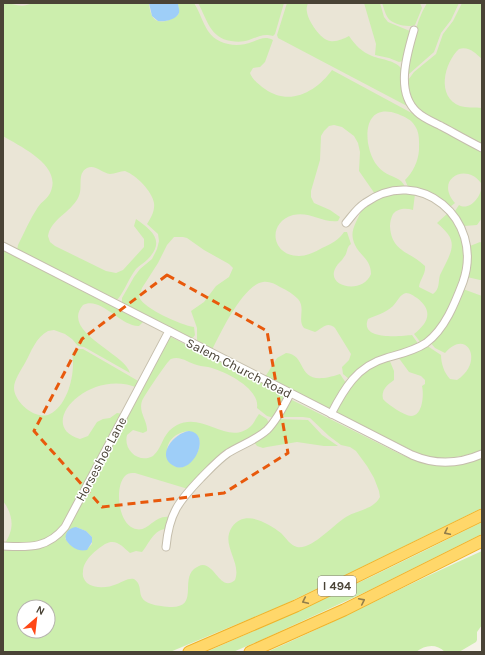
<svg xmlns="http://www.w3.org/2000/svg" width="485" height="655" font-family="Karla,sans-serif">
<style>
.residential{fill:#eae5d6;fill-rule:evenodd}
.green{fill:#cceead;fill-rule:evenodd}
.water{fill:#9ecef8}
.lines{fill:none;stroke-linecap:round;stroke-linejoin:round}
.minor-casing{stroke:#c5beac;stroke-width:9}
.highway-casing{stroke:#efb329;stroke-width:13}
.minor{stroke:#fff;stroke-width:7}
.highway{stroke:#ffd76a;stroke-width:11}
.oneway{stroke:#927e4b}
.marked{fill:none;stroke:#e8590c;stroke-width:3;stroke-dasharray:8 5;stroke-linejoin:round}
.labels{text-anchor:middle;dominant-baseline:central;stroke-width:3;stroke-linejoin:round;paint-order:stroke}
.shield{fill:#fff;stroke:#807b72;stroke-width:1}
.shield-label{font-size:12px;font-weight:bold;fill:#4a4336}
.street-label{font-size:13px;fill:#4a4336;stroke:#fff}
</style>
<rect width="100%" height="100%" fill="#f6f2e8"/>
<g class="residential">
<polygon points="3,3 482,3 482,450 410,451 3,242"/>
<path d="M67 283 403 456 427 464 448 466 183 637 3 652V402ZM24 607H48V631H24Z"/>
</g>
<g class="green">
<path d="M3 3C14 3 21 9 32 3H149C150 18 156 26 171 19 174 17 178 16 179 13 179 10 178 6 178 3H194C200 12 202 22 208 31 217 45 237 48 252 42 260 39 265 36 273 40L265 62 260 67 253 68 250 73C252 79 259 85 265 89 290 107 317 91 332 70L482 151V218L477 225 464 226 455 211 459 205C470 212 484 194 481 183 466 162 434 179 455 203L450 207 442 200 409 189 405 180C413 172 418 162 419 150 419 143 420 133 415 126 412 120 405 117 398 114 374 105 365 121 368 143 370 154 374 165 384 172 391 177 402 178 405 187L375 194 359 171 360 152 358 143 354 136 342 127 334 125 329 126 324 131 321 136 320 160 311 191V197L314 203 330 210 340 217 338 221C322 223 310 211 293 215 266 223 272 256 299 256 307 256 315 252 322 248 331 244 339 240 344 232H347L351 244C346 247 348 253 344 257 342 261 338 263 336 267 324 287 363 295 371 274 371 259 360 256 355 245 351 236 352 231 356 222 359 216 361 210 365 206 375 196 401 192 415 194L413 210C406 208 398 208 393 214 391 218 390 222 390 226 391 252 411 252 425 266 426 274 420 279 419 287L433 294C440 289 438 282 440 275 442 271 444 267 446 263 456 243 453 237 437 223L449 212 466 248 459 287 444 317 436 329 421 343 414 334C428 323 434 311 417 298 414 296 410 293 406 293 400 294 397 302 393 306 385 313 377 315 368 319 359 341 402 336 412 335L417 342V345L405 350 349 379 343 374 342 367 349 360 351 354 335 328C327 321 323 328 315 332L304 328C297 320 306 308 298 299 293 294 287 290 280 287 275 284 269 281 263 282 243 285 221 332 212 350L197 342V328L191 311 204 302 216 286 229 277 233 268 229 264 204 250 187 238 183 237H174L167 245 158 263 142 288 139 297C144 309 181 325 194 327L195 335 192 339 122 304V298L134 277 140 269 152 259 157 249 159 241 158 234 147 224C151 218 155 211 154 203 152 191 136 175 125 171 120 171 115 174 110 174 102 173 95 164 87 168 76 174 84 188 78 198 70 213 51 219 48 236L50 242 55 246 106 271 116 273 123 270 144 247V239L134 226 136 219C151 230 166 240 148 259 144 263 140 265 136 269 129 278 125 290 118 299L115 300 17 250 18 245C24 233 30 219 38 207 42 201 48 199 51 191 61 165 21 147 3 136Z"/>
<path d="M198 3H284L275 34 273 36C263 33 258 37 249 40 243 42 237 42 231 41 210 38 207 19 198 3Z"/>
<path d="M287 3H308C307 6 306 9 307 12 308 21 321 40 330 41 337 42 343 39 349 36 355 45 362 52 372 56 382 60 397 60 403 71 406 77 407 96 408 105L407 106 278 38 277 35Z"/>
<polygon points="364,3 380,3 384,17 388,22 410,31 411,34 403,61 399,62 389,58 375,55 376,44"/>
<path d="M382 3H420L422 8 415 25C408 28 392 24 388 18 385 14 384 8 382 3Z"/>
<path d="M427 3H459L451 20 441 33 434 52 409 74 406 75C411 51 414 24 427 3Z"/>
<path d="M462 3H482V59C475 53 469 46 459 49 444 63 436 97 460 106 466 108 475 107 482 108V145L426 115 413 106 406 83 414 72 436 54 443 34 453 21Z"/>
<polygon points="480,242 482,243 482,280 480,280 467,277 470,263 470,246"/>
<path d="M3 250 143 322 139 326C121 327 101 296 83 305 60 332 125 353 130 373L84 347 78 346 72 339 65 334 54 330 48 331C36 337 31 352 25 363 21 370 14 380 14 388 14 402 36 421 50 414 68 405 76 372 72 353L77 349H83L140 382 138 388C89 367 34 426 80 439L88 436 97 422 103 419 110 418 117 413 123 414 63 526 46 542 4 545C6 541 9 537 10 533 14 522 10 510 3 501Z"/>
<path d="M463 289 482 296V450C462 458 444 460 423 456L335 412 352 383 372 366 389 359 394 371V380C387 385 381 390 383 399 387 404 405 416 411 416 423 416 424 394 422 386L425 384V380L421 376 409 372 398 357 426 345 441 355C441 363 444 373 450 379L457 380C485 362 467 327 445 353L435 348 430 342Z"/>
<path d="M169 336 282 393 285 396V399L274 418 267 416 257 408C260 389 228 373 212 368 207 366 202 367 197 365 189 363 180 355 171 359 168 360 144 396 142 401 138 412 148 421 147 431L143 433 133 430 127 435C123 450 139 464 153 456 164 446 161 434 177 425 204 411 228 447 251 426 254 423 256 418 259 414L267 419 269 424 263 430 232 448 188 489 135 473C131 473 129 473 126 475 114 485 118 522 133 528 148 535 153 514 170 517L166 529C154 529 149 544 142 552L136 551 130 553C122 546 116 538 105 544 96 550 83 560 83 572 82 576 84 580 87 583 95 589 108 588 117 584 123 582 127 578 134 579 147 588 130 602 161 606 203 613 179 582 194 569 197 567 200 565 203 565 216 566 221 592 235 580 242 562 220 545 232 527 245 509 268 523 281 533 286 538 290 545 297 547 312 550 334 524 346 517 357 510 373 510 380 497L379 491 374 478 367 466 356 451 350 447 341 445 329 436 310 418 303 417H284L282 414 291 400H292L400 454C428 467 454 469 482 458V508L364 566 281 606 170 652H3V547L18 548 58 537ZM188 431 198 436C201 443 200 450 195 456 172 490 149 437 188 431ZM76 527 86 531 92 537V544L86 550C78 551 69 546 65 538ZM24 607H48V631H24Z"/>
<path d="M286 353C310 355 293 390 340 374L346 383 331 408 329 409 265 377 277 358Z"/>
<polygon points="279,419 308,420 322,435 338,446 324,446 297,442 267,447 263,448 257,446 254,442"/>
<path d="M482 522V534L370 590 259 641 233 652H206C299 612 391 568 482 522Z"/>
<path d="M482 551V625L477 632V640L476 642 459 652H445C436 643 425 645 416 652H267C340 620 410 583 482 551Z"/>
</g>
<g class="water">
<path d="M149 3H178C178 6 180 10 179 13 176 20 164 22 158 21L152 16Z"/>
<path d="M189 431C213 434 192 476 174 466 155 456 174 433 189 431Z"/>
<path d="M76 527 86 531 92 537V542L87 550C78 552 71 547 66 540 64 533 69 528 76 527Z"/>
</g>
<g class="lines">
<g class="minor-casing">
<g id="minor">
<path d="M414 30C407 54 395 92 417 112 423 118 433 122 441 126 454 133 468 141 482 148"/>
<path d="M3 246 412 455C435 465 459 464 482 454"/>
<path d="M331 414C344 389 357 366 386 358 400 354 414 351 426 343 445 329 455 303 463 282 485 219 419 164 365 203 357 208 352 216 346 223"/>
<path d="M3 546C29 547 47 549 65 527L169 331"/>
<path d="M166 547C169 513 179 501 201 478 210 469 218 460 228 453 241 445 256 440 267 430 277 420 284 406 290 394"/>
</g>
</g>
<g class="highway-casing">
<g id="highway">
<polyline points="189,652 296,606 482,515"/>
<polyline points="250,652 344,610 482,541"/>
</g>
</g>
<use href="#minor" class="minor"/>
<use href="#highway" class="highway"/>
</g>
<defs><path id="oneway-chevron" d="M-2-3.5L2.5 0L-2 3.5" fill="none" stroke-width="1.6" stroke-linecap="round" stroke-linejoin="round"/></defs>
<g class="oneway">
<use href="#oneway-chevron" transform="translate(447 532) rotate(154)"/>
<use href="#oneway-chevron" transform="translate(305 601) rotate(155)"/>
<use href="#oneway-chevron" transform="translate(362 601) rotate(-26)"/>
</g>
<path class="marked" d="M167 275 267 331 288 453 224 493 102 507 34 431 82 339Z"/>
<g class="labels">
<rect class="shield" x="318" y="576" width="38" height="20" rx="3"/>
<g class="shield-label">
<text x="337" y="586">I 494</text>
</g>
<g class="street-label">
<text transform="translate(239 368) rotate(27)">Salem Church Road</text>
<text transform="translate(101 459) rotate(-62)">Horseshoe Lane</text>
</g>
</g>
<rect width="485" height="655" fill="none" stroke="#4a4336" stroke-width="8"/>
<g transform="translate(36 619) rotate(28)"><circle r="19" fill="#ffffff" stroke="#b7b4af"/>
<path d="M0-3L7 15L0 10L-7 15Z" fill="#ff4816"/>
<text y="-6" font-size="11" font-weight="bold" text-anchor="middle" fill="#4a4336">N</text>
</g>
</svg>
